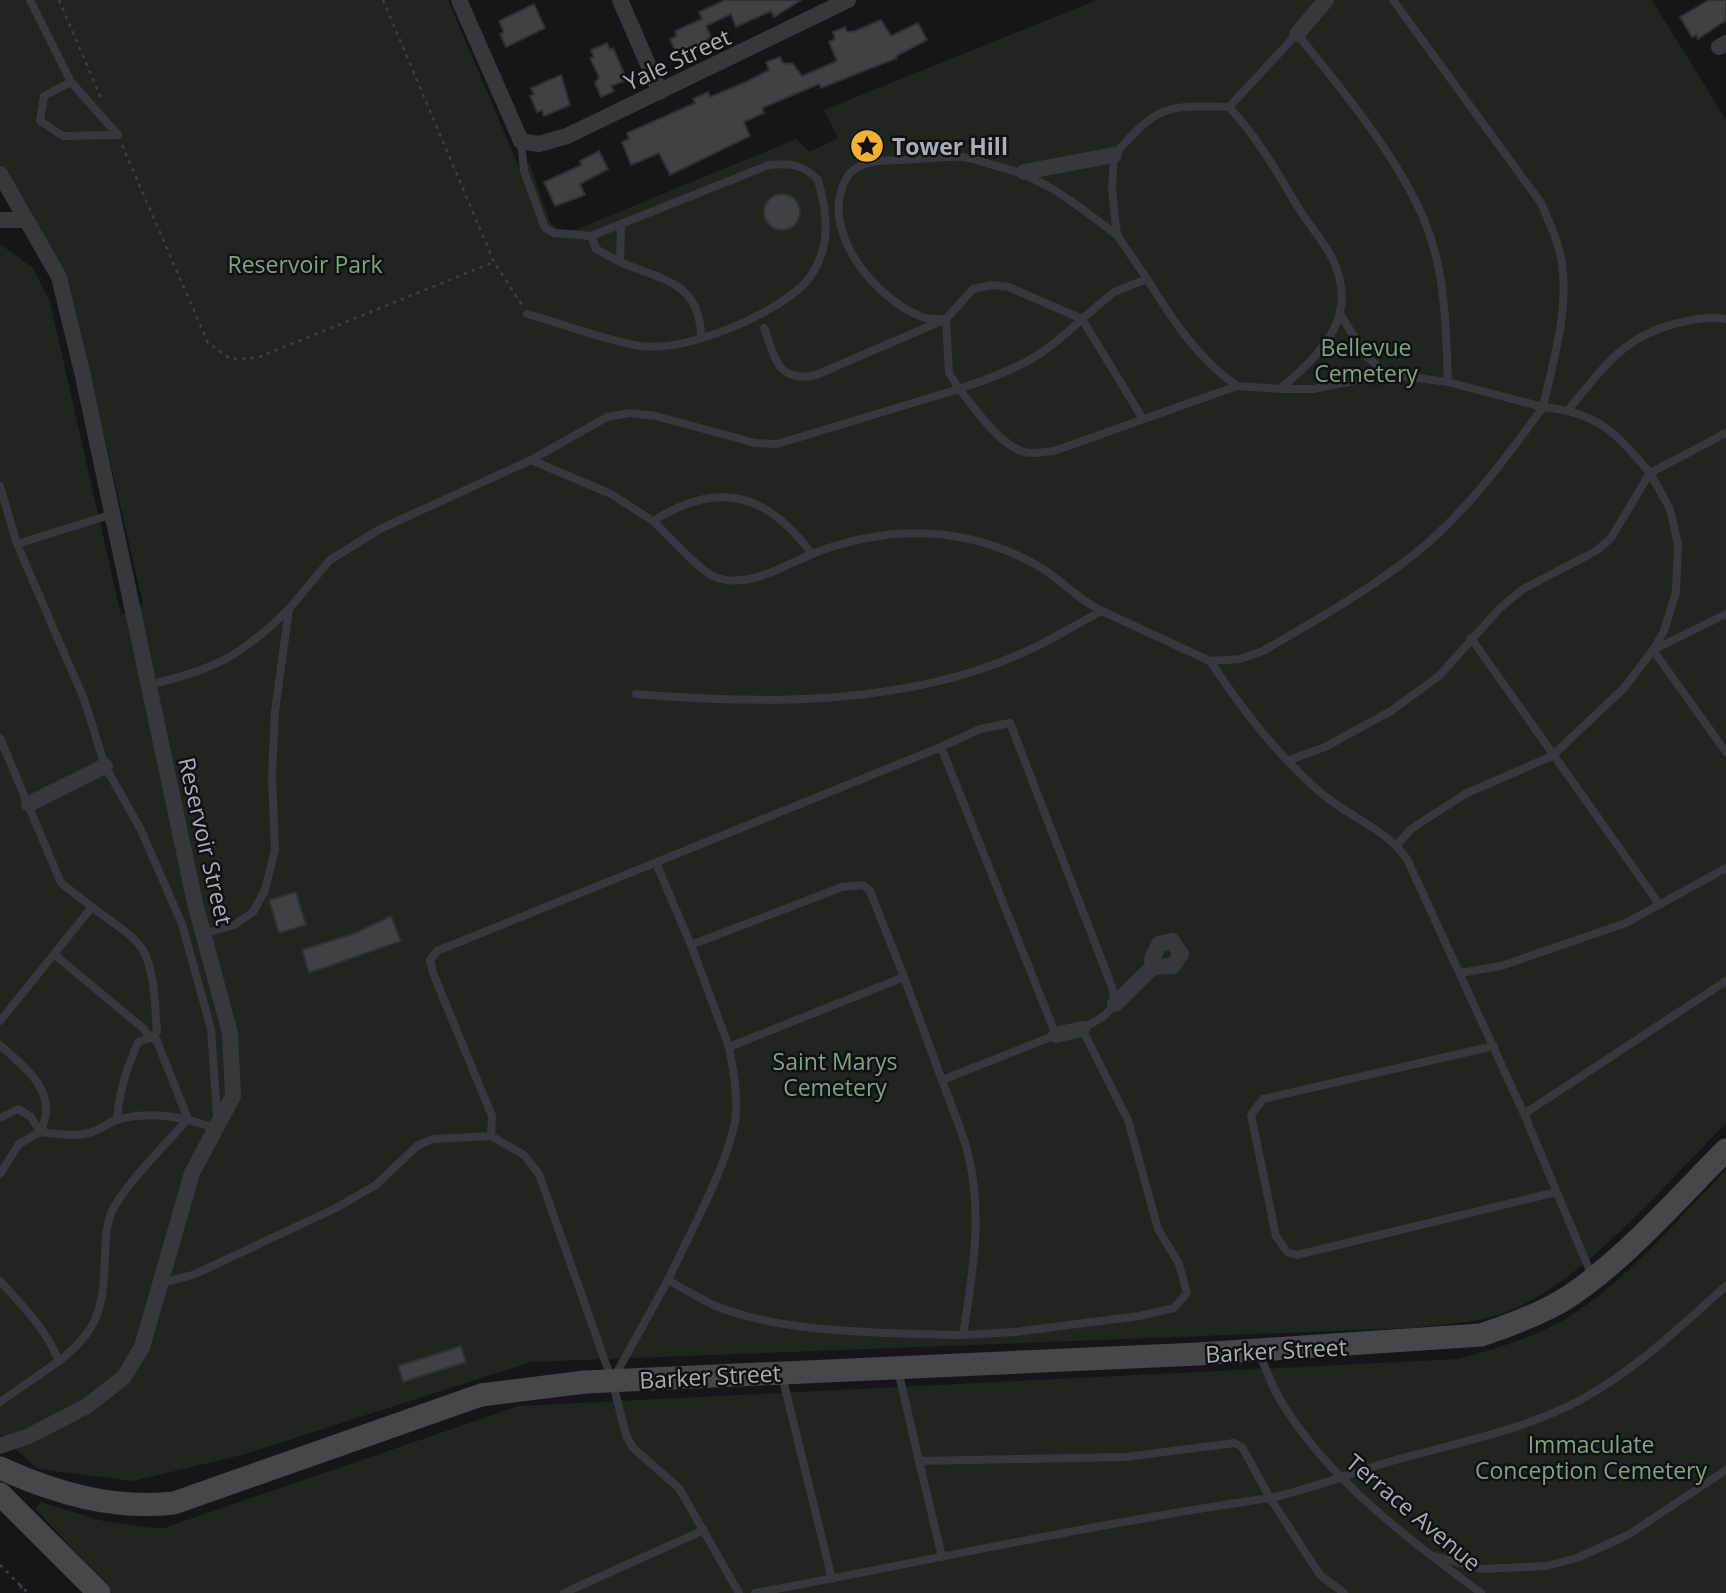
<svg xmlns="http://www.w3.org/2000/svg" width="1726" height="1593" font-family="'Open Sans',sans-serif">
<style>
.green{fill:#1e261f}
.building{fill:#404145;stroke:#303034;stroke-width:2}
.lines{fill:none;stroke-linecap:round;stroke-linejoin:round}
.path{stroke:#3d3f44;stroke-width:2.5;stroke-dasharray:3.5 5;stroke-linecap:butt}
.lane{stroke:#37383d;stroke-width:8}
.street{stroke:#37383d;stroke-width:16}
.secondary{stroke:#45474d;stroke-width:23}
.labels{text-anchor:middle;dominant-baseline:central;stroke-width:5;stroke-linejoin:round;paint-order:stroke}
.street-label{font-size:23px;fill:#a8adb8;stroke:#111113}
.poi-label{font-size:23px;font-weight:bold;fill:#a8adb8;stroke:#111113;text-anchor:start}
.park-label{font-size:23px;fill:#7fa381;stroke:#111113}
</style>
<rect width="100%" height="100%" fill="#161618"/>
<g class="green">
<path d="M0 0H448L519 167 529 163 550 222 558 229 575 230 796 139 810 152 838 138 824 110 1097 0H1652L1726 120V1123C1666 1183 1586 1280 1509 1311 1478 1324 1442 1324 1409 1328L531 1362 242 1455 133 1481 38 1469 0 1435V244L33 268 50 302 121 615 143 604 70 288 6 179 0 164Z"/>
<path d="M1726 1170V1593H112L36 1509 40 1502 103 1521 161 1529 519 1406 1458 1359C1497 1348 1538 1337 1573 1314 1631 1276 1677 1219 1726 1170Z"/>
</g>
<g class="building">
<polygon points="725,0 801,0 774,17 771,11 736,27 731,14 706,26 711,37 707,39 709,44 678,58 670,39 677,36 675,31 702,19 699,12"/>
<polygon points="1709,0 1726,0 1726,20 1698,39 1696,35 1692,37 1680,17"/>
<polygon points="534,4 545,28 506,47 500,34 504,32 499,21"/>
<polygon points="881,20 891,36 918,23 927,40 896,56 897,58 821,88 819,84 762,108 764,113 744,122 750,136 670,175 659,153 631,165 622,142 629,139 627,133 695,103 693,99 708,92 710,97 746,82 769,70 766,62 780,57 783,63 793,64 802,76 837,61 829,42 835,39 833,32 845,27 847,32 855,31"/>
<polygon points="607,43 610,50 613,48 627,80 611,86 614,91 601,97 595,83 599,77 590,58 594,57 591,50"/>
<polygon points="561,75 570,105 544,116 542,110 537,112 530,96 534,94 531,88"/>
<polygon points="599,151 608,169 580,184 585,195 555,206 544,182 582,165 580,161"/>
<circle cx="782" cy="212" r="18"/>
<polygon points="296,892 306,925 279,933 269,900"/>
<polygon points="391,916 401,941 309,973 302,950 355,933"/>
<polygon points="461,1346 466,1362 403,1382 398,1366"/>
</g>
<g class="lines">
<g class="path">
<polyline points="59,0 101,98"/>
<polyline points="383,0 494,262 522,305"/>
<polyline points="122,145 208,343 231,359 257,358 494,262"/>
<polyline points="0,1565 28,1593"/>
<polyline points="21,1585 21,1593"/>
</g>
<g class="lane">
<polyline points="30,0 71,82"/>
<path d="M1393 0 1541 203C1549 222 1559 242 1562 264 1569 310 1553 362 1543 407 1599 413 1615 432 1650 473L1726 433"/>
<polygon points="71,82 118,135 63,136 40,121 44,96"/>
<path d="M1229 107 1297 34C1342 89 1410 171 1431 239 1446 285 1446 334 1448 382L1387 374 1313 389H1280"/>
<polyline points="521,141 524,171 545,228 554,233 591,236"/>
<path d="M1117 235C1075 204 1047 178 993 165 983 162 972 158 962 157 943 156 923 159 903 160 884 160 856 160 846 179 818 230 875 298 920 316 928 320 938 319 946 319L949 373 959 389C1015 370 1039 360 1082 319L1143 419"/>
<path d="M620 262C664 281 700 282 701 337"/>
<path d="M1147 279C1172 319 1197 358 1237 386"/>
<path d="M527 314C564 324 603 340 640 346 686 352 769 317 802 286 812 277 820 261 823 249 829 227 824 201 818 180 803 164 790 163 769 165L591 236 596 249 620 262 621 225"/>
<polyline points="1340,314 1367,357 1387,374"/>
<path d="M1568 410C1605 366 1624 335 1682 322 1696 319 1713 316 1726 319"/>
<path d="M531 460 611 494 653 521C719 479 768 494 812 554 784 566 744 591 713 576 698 569 667 534 653 521"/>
<path d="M0 486 17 544 84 699 105 766 140 828 182 924 211 1029 218 1129C186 1118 153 1110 120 1119 111 1121 103 1127 95 1131 77 1138 59 1134 40 1132 60 1093 27 1070 0 1045"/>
<polyline points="17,544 113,514"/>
<path d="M812 554C888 524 968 525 1040 567 1062 580 1078 600 1102 611"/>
<polyline points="1471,638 1659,904"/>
<polyline points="1653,650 1726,752"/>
<polyline points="1653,650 1726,614"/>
<path d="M1210 661C1243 710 1276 754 1321 793 1349 817 1385 828 1407 859L1524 1114"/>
<path d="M149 685C216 668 239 658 289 609"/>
<path d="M636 694C765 705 912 706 1031 649 1055 638 1078 623 1102 611L1210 661 1240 659 1263 651C1313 622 1366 592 1412 556 1464 515 1504 461 1543 407L1448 382"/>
<polyline points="0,738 61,883 92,907 0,1021"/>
<polyline points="1287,761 1325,747 1391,711 1439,676 1499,609 1523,589 1596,551 1611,538 1650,473"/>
<polyline points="1397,845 1411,829 1465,794 1552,756 1624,688 1653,650 1664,631 1676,592 1678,544 1670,509 1650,473"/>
<polyline points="656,863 691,945"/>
<path d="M203 934 234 925 253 912 265 890 275 850 272 777 275 711 289 609 330 560 380 529 531 460 607 417 630 413 656 416 755 443 777 444 959 389C976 409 996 441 1021 451 1031 455 1043 452 1054 451L1237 386 1280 389C1321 354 1361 316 1332 258 1323 240 1309 225 1299 209 1277 172 1258 138 1229 107 1163 105 1158 106 1114 155L1112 190 1117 235 1147 279 1114 292 1082 319 1009 287 992 285 973 289 946 319 816 375C777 383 776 359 764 328"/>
<path d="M55 955 144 1029 149 1038 138 1042C127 1068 119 1091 117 1119"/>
<polyline points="1460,973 1501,966 1626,923 1726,868"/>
<polyline points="1494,1046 1263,1099 1251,1115 1276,1236 1287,1252 1297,1255 1556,1192"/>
<polyline points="729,1047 691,945 842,887 863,885 870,891 904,977"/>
<path d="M942 1080 904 977 729 1047C733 1070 739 1098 735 1122 725 1171 689 1234 668 1280 684 1289 700 1299 716 1306 784 1334 890 1333 963 1335"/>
<polyline points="0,1118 18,1109 31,1117 40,1132 19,1144 0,1174"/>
<polyline points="491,1136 524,1155 539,1174 612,1381 668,1280"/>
<polyline points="1592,1276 1524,1114 1726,981"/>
<path d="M0 1281C26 1310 43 1325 59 1361L0 1402"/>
<path d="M161 1283 193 1275 336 1208 376 1185 417 1146 433 1139 491 1136 492 1116 433 973 430 960 437 951 941 747 1056 1035 942 1080C950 1102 959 1124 966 1146 984 1207 973 1274 963 1335L1015 1332 1139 1316 1174 1308 1187 1293 1179 1264 1158 1229 1128 1120 1082 1029 1104 1016 1115 1004 1112 987 1010 723 980 729 941 747"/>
<path d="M1259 1354C1266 1368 1271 1384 1279 1398 1327 1479 1406 1537 1481 1593"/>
<path d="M59 1361C99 1330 103 1308 105 1259 105 1245 106 1229 110 1216 120 1189 168 1142 188 1119L156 1039 149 1038 157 1032C155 1007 155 972 143 950 132 933 108 920 92 907"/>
<polyline points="898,1370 919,1461"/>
<polyline points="782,1376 832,1579"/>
<polyline points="613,1384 626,1435 633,1448 679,1488 739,1593"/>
<polyline points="1435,1556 1481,1569 1546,1566 1577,1558 1628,1535 1726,1470"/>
<polyline points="564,1593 704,1530"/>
<path d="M755 1593C927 1561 1097 1523 1270 1498L1242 1447 1234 1443 1126 1457 919 1461 942 1557"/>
<path d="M1344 1593 1320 1575 1270 1498C1312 1489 1351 1473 1392 1461 1456 1443 1526 1430 1584 1398 1638 1368 1681 1326 1726 1286"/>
</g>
<g class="street">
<polyline points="459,0 521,141 539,144 567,136 848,0"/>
<polyline points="620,0 660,92"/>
<polyline points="1297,34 1326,0"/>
<polyline points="1719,47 1726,43"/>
<polyline points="1024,172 1114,155"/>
<polyline points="0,174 59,277 83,376 195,903 230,1033 233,1096 192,1173 142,1347 124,1377 87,1406 29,1436 0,1446"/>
<polyline points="0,220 24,220"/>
<polyline points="29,804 105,766"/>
<polyline points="1115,1004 1153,967 1173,966 1181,954 1172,941 1159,944 1152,959 1153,967"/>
<polyline points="1056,1035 1082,1029"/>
</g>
<g class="secondary">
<path d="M0 1468C55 1493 113 1510 174 1503L481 1395 585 1382 1198 1354 1481 1335C1508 1326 1535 1316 1560 1302 1616 1269 1679 1197 1726 1150"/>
<polyline points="0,1494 99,1593"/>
</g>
</g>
<defs>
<g id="sight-disc" transform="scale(1.75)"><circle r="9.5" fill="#f2b134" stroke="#111113"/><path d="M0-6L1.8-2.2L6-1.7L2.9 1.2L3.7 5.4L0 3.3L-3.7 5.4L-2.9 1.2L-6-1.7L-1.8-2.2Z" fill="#111"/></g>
</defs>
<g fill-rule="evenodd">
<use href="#sight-disc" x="867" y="146"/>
</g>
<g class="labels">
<g class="street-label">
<text transform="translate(677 59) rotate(-25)">Yale Street</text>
<text transform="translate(206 841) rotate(77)">Reservoir Street</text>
<text transform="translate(1276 1350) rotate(-3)">Barker Street</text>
<text transform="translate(710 1376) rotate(-3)">Barker Street</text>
<text transform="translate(1414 1512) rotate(40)">Terrace Avenue</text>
</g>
<g class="poi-label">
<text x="892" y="146">Tower Hill</text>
</g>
<g class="park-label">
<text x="305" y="264">Reservoir Park</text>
<text x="1366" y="347">Bellevue<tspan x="1366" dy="26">Cemetery</tspan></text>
<text x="835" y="1061">Saint Marys<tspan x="835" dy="26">Cemetery</tspan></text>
<text x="1591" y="1444">Immaculate<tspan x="1591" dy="26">Conception Cemetery</tspan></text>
</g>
</g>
</svg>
